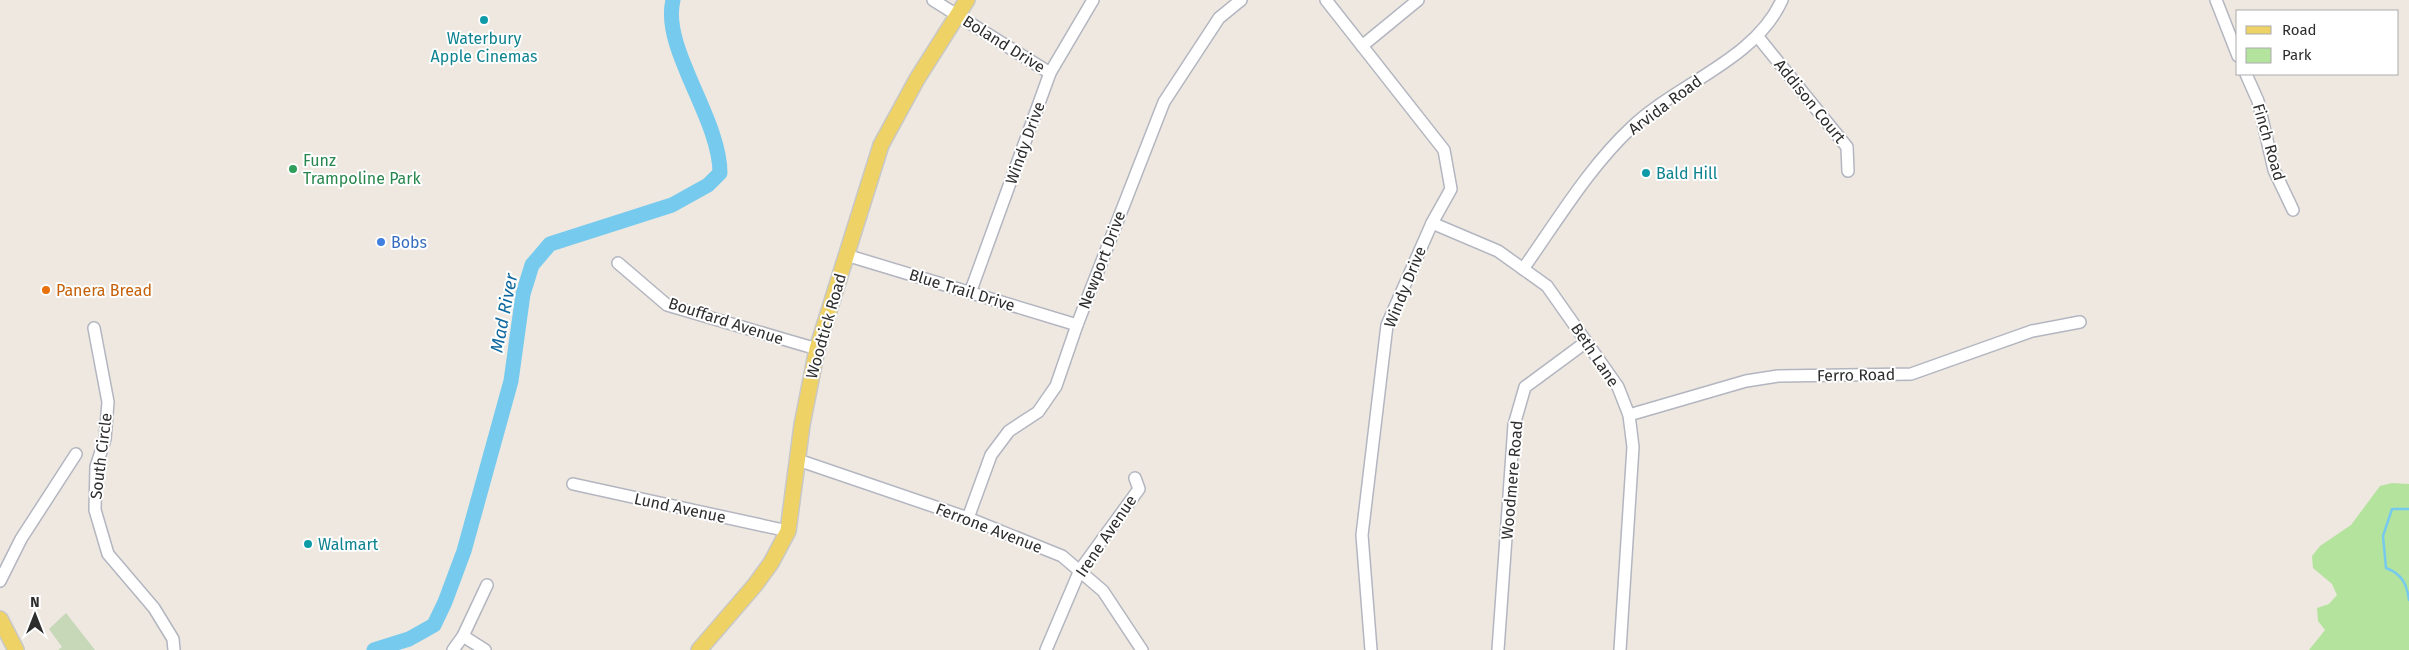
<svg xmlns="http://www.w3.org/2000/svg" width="2409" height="650" font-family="'Fira Sans',sans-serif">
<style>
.green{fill:#b4e39e}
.cemetery{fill:#c6d8b8}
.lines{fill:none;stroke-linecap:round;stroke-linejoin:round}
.stream{stroke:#76caed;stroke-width:2.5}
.river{stroke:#76caed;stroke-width:15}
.minor-casing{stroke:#b3b6c0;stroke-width:14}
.major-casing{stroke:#c8c8c8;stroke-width:18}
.minor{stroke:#fff;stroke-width:11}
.major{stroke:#eed265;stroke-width:15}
.culture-dot{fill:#0f9aa8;stroke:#fff;stroke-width:2}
.leisure-dot{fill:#2e9e5b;stroke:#fff;stroke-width:2}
.shop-dot{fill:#3f7fe0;stroke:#fff;stroke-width:2}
.food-dot{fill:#e8710a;stroke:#fff;stroke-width:2}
.labels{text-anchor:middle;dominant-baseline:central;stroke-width:4;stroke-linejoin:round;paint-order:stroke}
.culture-label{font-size:16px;fill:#0d838f;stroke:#fff;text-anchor:start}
.street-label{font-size:16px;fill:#2d2d2d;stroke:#fff}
.leisure-label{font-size:16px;fill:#27864d;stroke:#fff;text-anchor:start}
.shop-label{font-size:16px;fill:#366cbe;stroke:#fff;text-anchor:start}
.food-label{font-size:16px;fill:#c56008;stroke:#fff;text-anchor:start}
.water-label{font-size:18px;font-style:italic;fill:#10699e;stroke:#fff}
</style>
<rect width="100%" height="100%" fill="#eee8e0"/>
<polygon class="green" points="2392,483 2409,484 2409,650 2309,650 2325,630 2318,621 2317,608 2329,604 2337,595 2332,584 2313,568 2312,556 2320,546 2351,525 2380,486"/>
<polygon class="cemetery" points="66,613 95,650 58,650 62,647 49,629"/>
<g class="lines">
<path class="stream" d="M2409 509H2392L2383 536 2386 568C2402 574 2407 584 2409 600"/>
<path class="river" d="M374 650 409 639 434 625 445 602 464 551 511 381 523 294 532 265 550 244 672 205 708 185 720 173C720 118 661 48 673 0"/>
<g class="minor-casing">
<g id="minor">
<polyline points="933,0 1050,73"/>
<polyline points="1326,0 1444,150 1451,189 1432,223 1387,325 1362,535 1371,650"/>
<polyline points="2216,0 2238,56"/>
<polyline points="1758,37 1847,147 1848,171"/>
<polyline points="1362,46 1418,0"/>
<polyline points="2246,74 2258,101 2274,170 2293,210"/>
<polyline points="1432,223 1498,251 1547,286 1618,387 1629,415 1633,447 1620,650"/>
<polyline points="846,255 1077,325"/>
<polyline points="618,263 667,305 817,349"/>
<path d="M1523 269C1557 221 1589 167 1632 127 1678 83 1755 60 1782 0"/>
<polyline points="970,293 1050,73 1093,0"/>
<polyline points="94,328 108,402 105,439 96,467 95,510 108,554 154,608 173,639 174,650"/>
<polyline points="1629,415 1746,381 1778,376 1911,374 2032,331 2080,322"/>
<polyline points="798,460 968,518 1062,556 1103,591 1142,650"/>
<polyline points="573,484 788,531"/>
<polyline points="968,518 991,455 1009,431 1038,412 1056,386 1077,325 1164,102 1219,18 1241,0"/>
<polyline points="0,581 21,539 76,454"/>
<polyline points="463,636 485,650"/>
<polyline points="453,650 463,636 487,585"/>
<polyline points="1046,650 1080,570 1139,489 1135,478"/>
<polyline points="1498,650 1514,425 1525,387 1586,342"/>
</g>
</g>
<g class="major-casing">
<g id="major">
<polyline points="0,619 16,650"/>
<polyline points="699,650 755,585 771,563 788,531 802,425 817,349 881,145 917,79 967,0"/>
</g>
</g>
<use href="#minor" class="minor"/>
<use href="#major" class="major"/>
</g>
<g class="culture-dot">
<circle cx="484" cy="20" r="5"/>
<circle cx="1646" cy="173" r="5"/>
<circle cx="308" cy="544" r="5"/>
</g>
<circle class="leisure-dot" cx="293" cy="169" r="5"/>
<circle class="shop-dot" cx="381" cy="242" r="5"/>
<circle class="food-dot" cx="46" cy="290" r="5"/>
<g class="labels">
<g class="culture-label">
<text x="484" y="38" text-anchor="middle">Waterbury<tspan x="484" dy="18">Apple Cinemas</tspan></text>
<text x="1656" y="173">Bald Hill</text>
<text x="318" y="544">Walmart</text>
</g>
<g class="street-label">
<text transform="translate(1004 44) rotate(32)">Boland Drive</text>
<text transform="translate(1810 101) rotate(51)">Addison Court</text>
<text transform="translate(1665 105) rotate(-37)">Arvida Road</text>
<text transform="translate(2269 142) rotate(74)">Finch Road</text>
<text transform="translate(1025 143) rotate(-70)">Windy Drive</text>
<text transform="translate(1102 260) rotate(-69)">Newport Drive</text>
<text transform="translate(1405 287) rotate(-68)">Windy Drive</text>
<text transform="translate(962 290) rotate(17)">Blue Trail Drive</text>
<text transform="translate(726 321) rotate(18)">Bouffard Avenue</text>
<text transform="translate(826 326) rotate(-74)">Woodtick Road</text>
<text transform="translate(1595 355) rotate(56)">Beth Lane</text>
<text transform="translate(1856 375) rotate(-1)">Ferro Road</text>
<text transform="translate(101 456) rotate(-83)">South Circle</text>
<text transform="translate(1512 480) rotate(-85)">Woodmere Road</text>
<text transform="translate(680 508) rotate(12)">Lund Avenue</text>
<text transform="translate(989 528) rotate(21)">Ferrone Avenue</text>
<text transform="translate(1106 536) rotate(-56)">Irene Avenue</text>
</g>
<g class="leisure-label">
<text x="303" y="160">Funz<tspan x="303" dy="18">Trampoline Park</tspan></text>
</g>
<g class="shop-label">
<text x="391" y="242">Bobs</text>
</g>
<g class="food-label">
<text x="56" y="290">Panera Bread</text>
</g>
<g class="water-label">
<text transform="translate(504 313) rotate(-79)">Mad River</text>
</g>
</g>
<rect x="2236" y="10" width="162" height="65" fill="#ffffff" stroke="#ababab"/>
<rect x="2246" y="26" width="25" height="8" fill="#eed265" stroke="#ababab"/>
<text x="2282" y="35" font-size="15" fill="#2d2d2d">Road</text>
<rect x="2246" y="48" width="25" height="15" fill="#b4e39e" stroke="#ababab"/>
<text x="2282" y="60" font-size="15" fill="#2d2d2d">Park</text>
<g transform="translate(35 615)" stroke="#ffffff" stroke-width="4" paint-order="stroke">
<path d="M0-4L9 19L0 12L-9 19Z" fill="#2d2d2d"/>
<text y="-8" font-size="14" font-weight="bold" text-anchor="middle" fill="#2d2d2d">N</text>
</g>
</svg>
